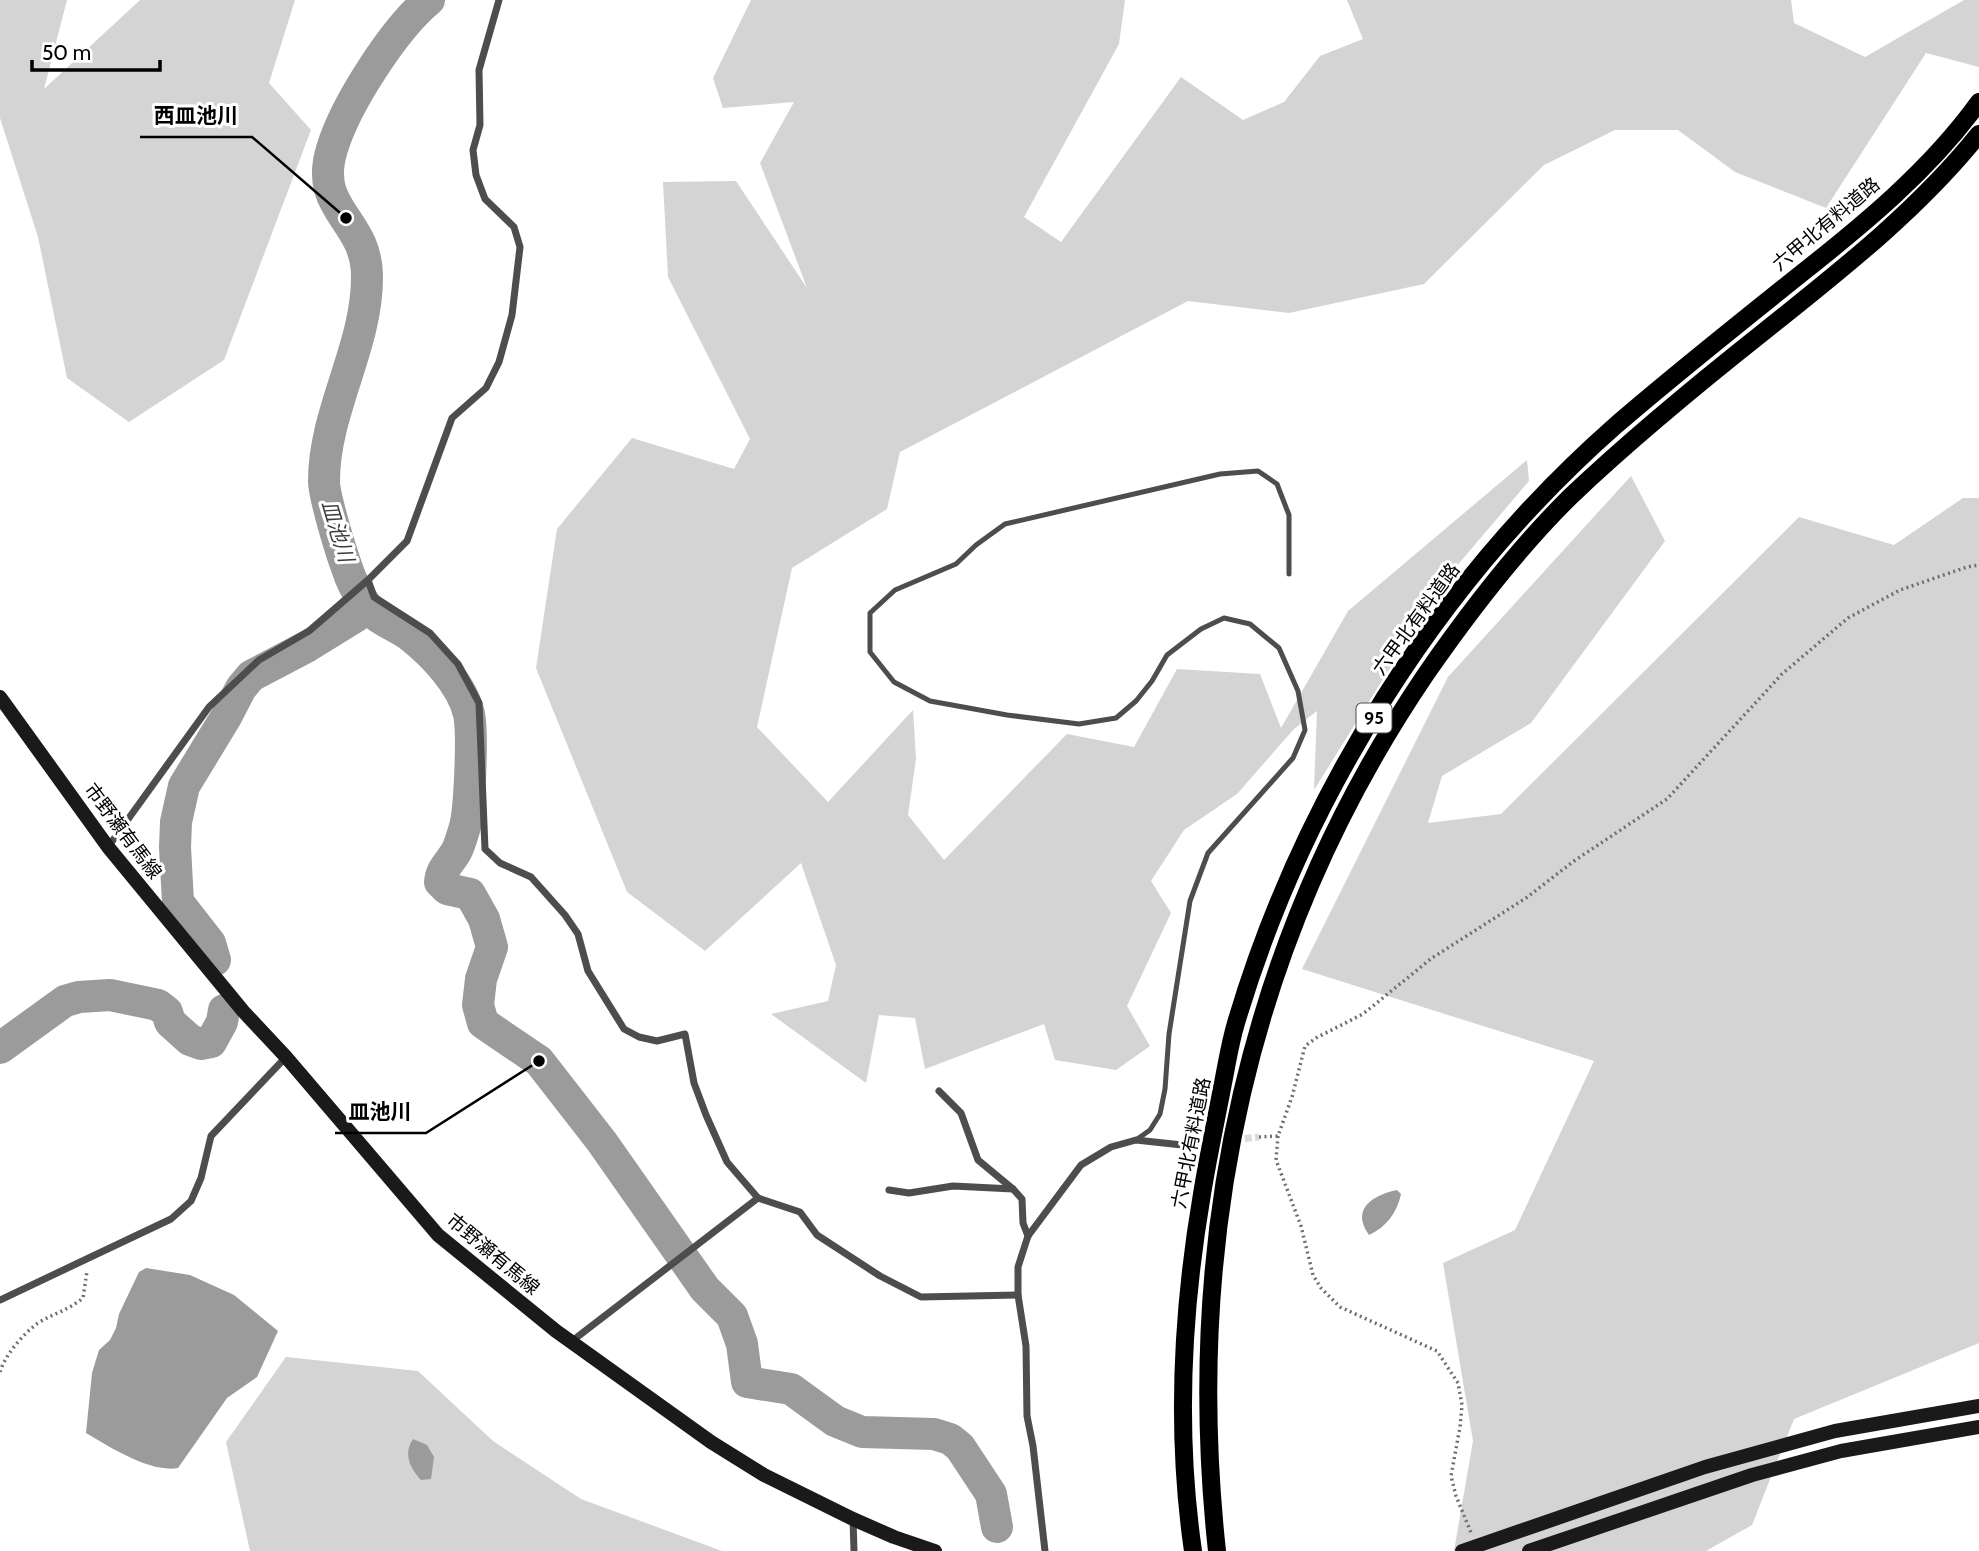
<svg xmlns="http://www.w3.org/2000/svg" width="1979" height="1551" font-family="Cabin,'Noto Sans JP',sans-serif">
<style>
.green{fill:#d4d4d4}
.water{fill:#9b9b9b}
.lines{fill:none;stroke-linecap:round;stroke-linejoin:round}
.river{stroke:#9b9b9b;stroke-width:32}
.street-tunnel{stroke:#d9d9d9;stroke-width:7;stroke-dasharray:7 3.5;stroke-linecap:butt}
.path{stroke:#6f6f6f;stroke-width:3.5;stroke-dasharray:2 3.5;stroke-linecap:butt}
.lane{stroke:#4d4d4d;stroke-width:5}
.street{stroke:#4d4d4d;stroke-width:7}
.secondary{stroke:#1a1a1a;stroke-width:14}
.primary{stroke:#000;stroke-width:18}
.labels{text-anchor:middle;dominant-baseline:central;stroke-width:6;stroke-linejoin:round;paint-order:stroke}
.shield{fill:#fff;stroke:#4c4c4c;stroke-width:2}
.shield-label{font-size:18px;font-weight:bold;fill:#000}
.street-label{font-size:19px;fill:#000;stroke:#fff}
.water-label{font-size:21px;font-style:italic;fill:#3c3c3c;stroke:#fff}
.leader{fill:none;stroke:#000;stroke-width:2.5}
.callout-dot{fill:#000;stroke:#fff;stroke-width:2.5}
.callout-label{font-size:21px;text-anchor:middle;font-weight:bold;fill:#000;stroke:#fff;stroke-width:6;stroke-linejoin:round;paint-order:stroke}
</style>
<rect width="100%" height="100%" fill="#fff"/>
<g class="green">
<polygon points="0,0 67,0 44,89 140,0 295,0 269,83 311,130 224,360 129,422 67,378 38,237 0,118"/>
<polygon points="751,0 1125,0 1119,44 1024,217 1061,242 1181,77 1243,120 1284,102 1320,56 1363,39 1347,0 1791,0 1794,23 1865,57 1964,0 1979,0 1979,67 1926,53 1826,208 1735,172 1678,130 1615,130 1544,165 1424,284 1289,313 1188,301 900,452 887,509 792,568 757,727 828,802 913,710 916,759 908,815 944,860 1067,734 1134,747 1177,669 1260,674 1281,728 1348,611 1527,460 1529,481 1444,581 1314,790 1317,711 1294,729 1237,794 1184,830 1151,881 1171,913 1127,1006 1150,1046 1116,1070 1055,1060 1044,1024 925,1069 915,1018 879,1015 866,1083 771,1014 828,1001 836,965 801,863 705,951 627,892 536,668 557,529 632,438 734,469 750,439 668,277 663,182 736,181 807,288 760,163 794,102 723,108 713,78"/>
<polygon points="1631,476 1665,541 1531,723 1442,776 1428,823 1501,814 1799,517 1894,545 1963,498 1979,498 1979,1343 1794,1419 1752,1525 1706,1551 1454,1551 1473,1441 1443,1263 1515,1230 1594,1061 1302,969 1448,677"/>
<polygon points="286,1357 418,1371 493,1441 581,1499 722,1551 250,1551 226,1442"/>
</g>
<g class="water">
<path d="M1397 1190 1401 1194C1397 1213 1386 1227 1369 1235 1350 1209 1373 1195 1397 1190Z"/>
<path d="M146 1268 190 1275 234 1295 278 1331 257 1377 227 1398 178 1468C150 1473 110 1447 86 1433L92 1373 99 1350 110 1340 116 1328 119 1314 139 1272Z"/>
<path d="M413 1439 427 1445 434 1457 431 1479 421 1480C410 1468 403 1454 413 1439Z"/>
</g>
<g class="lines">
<g class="river">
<path d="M429 0C394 29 345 105 332 149 313 210 366 218 367 275 368 346 324 410 324 481 324 496 341 552 347 568 351 581 358 594 366 605 377 620 395 625 409 635 433 654 462 684 469 714 473 733 470 813 464 830 462 836 460 844 457 850 451 862 441 868 440 882L447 889 470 894 484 919 492 947 481 979 478 1005 483 1023 539 1061 602 1142 705 1289 732 1316 742 1344 747 1382 791 1389 835 1421 862 1432 934 1434 950 1439 960 1447 991 1494 997 1527"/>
<polyline points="215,960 210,943 178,902 175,847 176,822 184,786 226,717 241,688 251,676 308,646 355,617 367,607"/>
<polyline points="0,1048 65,1001 79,997 110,995 158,1005 167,1012 170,1022 190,1040 201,1044 211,1042 222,1022 224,1010"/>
</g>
<polyline class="street-tunnel" points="1182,1145 1259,1137"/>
<g class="path">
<polyline points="1278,1136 1276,1160 1301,1226 1313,1275 1321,1288 1340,1307 1437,1351 1458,1383 1462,1405 1460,1427 1451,1476 1456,1496 1472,1535"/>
<polyline points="1259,1137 1278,1136 1292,1097 1305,1046 1316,1038 1363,1014 1432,958 1526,898 1574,861 1667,799 1782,674 1848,618 1900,590 1967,567 1979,565"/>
<path d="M0 1372C5 1355 24 1333 38 1323 54 1313 67 1311 83 1298L87 1271"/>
</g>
<polyline class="lane" points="1136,1140 1150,1130 1160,1114 1165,1089 1169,1034 1190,901 1208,853 1293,758 1305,730 1298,691 1279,648 1250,624 1224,618 1201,629 1167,655 1152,681 1136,701 1116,718 1079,724 1007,715 930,701 894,682 870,652 870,613 895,590 956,564 976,545 1005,524 1220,474 1258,471 1277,484 1289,515 1289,574"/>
<g class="street">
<polyline points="368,580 374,597 430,633 458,664 479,703 485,849 500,863 531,877 565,915 578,934 588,971 624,1029 639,1037 657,1041 685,1034 694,1083 706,1115 727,1162 758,1198 800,1212 817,1235 880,1276 921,1297 1018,1295"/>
<polyline points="108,847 209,707 259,660 309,631 368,580 407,541 452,418 486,388 499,362 512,315 520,247 514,227 485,199 476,175 473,150 480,125 479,70 499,0"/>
<polyline points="939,1091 961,1113 978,1160 1013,1189 1022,1199 1023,1223 1028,1236"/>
<polyline points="889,1190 909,1193 953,1186 1013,1189"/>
<polyline points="0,1300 171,1219 191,1201 201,1178 211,1136 286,1057"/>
<polyline points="572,1341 758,1198"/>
<polyline points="853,1519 854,1551"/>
<polyline points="1045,1551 1033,1446 1027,1416 1026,1346 1018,1295 1018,1267 1028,1236 1081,1165 1111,1147 1136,1140 1182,1145"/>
</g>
<g class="secondary">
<polyline points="0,697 108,847 243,1011 286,1057 438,1235 556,1331 711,1442 764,1475 853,1519 894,1537 935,1551"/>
<polyline points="1462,1551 1705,1467 1835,1431 1979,1406"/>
<polyline points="1529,1551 1752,1475 1841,1451 1979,1427"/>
</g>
<g class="primary">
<path d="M1193 1551C1176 1434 1182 1311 1202 1194 1208 1157 1216 1120 1223 1083 1227 1063 1230 1043 1236 1023 1303 797 1438 582 1615 426 1674 375 1736 326 1797 277 1863 225 1930 170 1979 102"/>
<path d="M1217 1551C1183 1238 1248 936 1426 674 1469 612 1517 549 1571 496 1633 437 1699 383 1766 330 1841 270 1918 210 1979 134"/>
</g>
</g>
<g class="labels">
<rect class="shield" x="1356.5" y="703.5" width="35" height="29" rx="5"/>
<g class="shield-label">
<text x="1374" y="718">95</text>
</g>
<g class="street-label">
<text transform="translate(1826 224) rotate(-40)">六甲北有料道路</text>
<text transform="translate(1416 619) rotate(-54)">六甲北有料道路</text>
<text transform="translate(123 831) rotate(53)">市野瀬有馬線</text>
<text transform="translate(1191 1143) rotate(-79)">六甲北有料道路</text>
<text transform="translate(493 1254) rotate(40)">市野瀬有馬線</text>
</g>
<g class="water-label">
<text transform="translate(338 531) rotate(73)">皿池川</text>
</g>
</g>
<path class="leader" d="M346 218L252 137H140M539 1061L426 1133H335"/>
<g class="callout-dot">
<circle cx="346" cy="218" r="7"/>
<circle cx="539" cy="1061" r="7"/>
</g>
<g class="callout-label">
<text x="196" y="123">西皿池川</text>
<text x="380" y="1119">皿池川</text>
</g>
<path d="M32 60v10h128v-10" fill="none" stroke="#000000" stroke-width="3.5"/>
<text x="42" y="60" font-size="21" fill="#000000" stroke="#ffffff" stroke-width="5" paint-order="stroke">50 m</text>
</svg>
